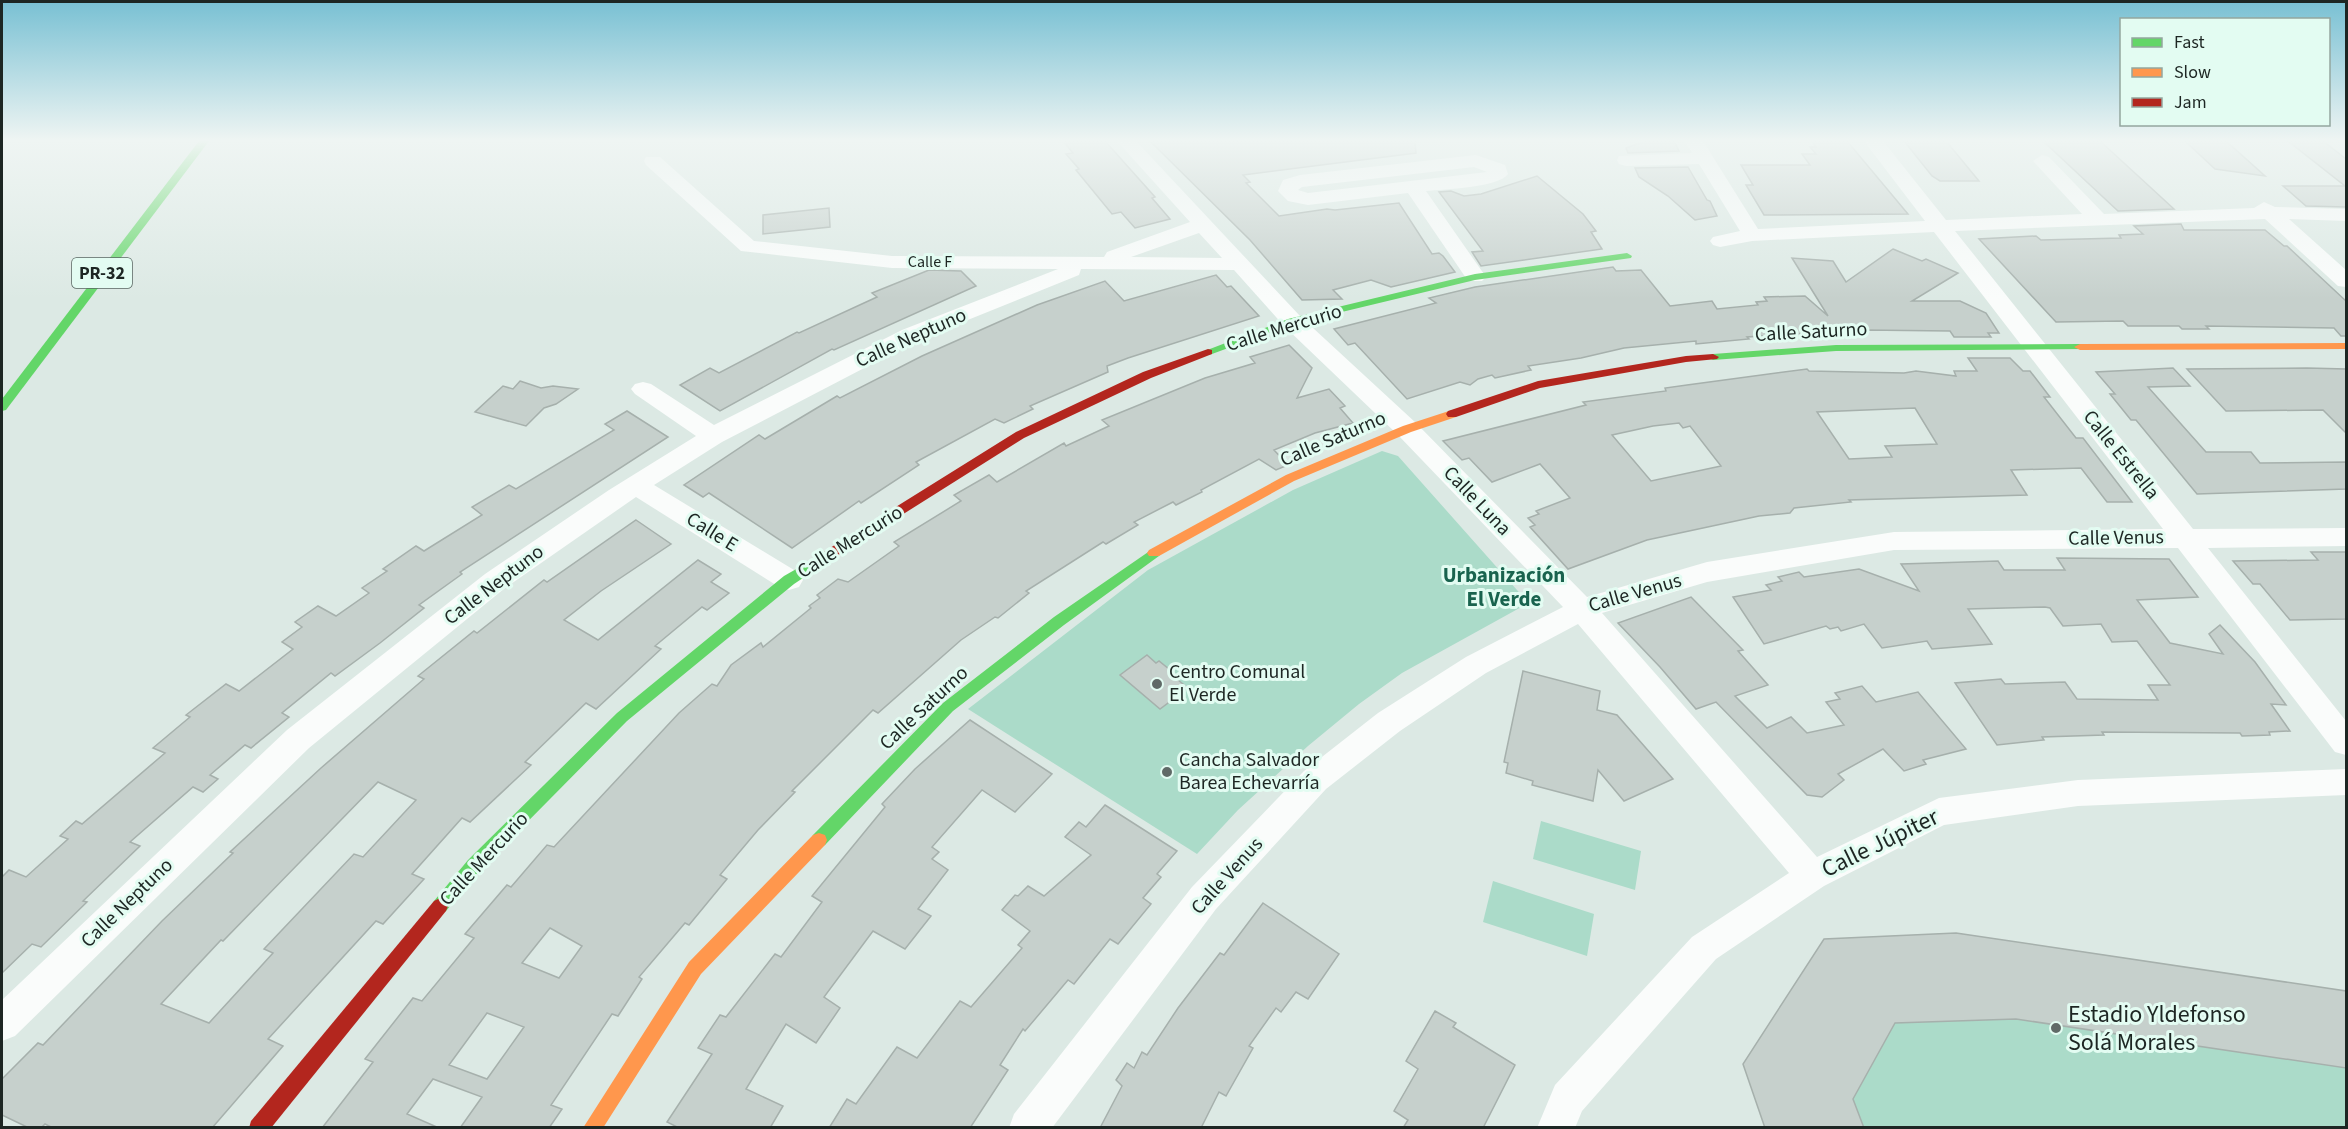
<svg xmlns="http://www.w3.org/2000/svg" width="2348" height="1129" font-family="'Source Sans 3',sans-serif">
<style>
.green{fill:#abdbc9}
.building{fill:#c6d0cc;stroke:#a6b0ac;stroke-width:1.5;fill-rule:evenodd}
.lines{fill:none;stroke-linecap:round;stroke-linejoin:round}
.street{fill:#fafcfb;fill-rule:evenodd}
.fast{fill:#63d668;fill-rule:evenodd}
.slow{fill:#ff974d;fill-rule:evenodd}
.jam{fill:#b3261e;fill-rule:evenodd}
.poi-dot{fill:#606a67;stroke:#e3fcf2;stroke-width:2}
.labels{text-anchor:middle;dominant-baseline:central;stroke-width:6;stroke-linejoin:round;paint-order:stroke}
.far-street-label{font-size:16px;fill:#1d2623;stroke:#e3fcf2}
.shield{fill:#e3fcf2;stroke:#586661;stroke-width:1.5}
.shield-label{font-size:18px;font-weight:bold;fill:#1d2623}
.street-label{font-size:20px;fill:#1d2623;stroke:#e3fcf2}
.poi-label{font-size:20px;fill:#1d2623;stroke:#e3fcf2;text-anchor:start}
.neighbourhood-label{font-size:21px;font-weight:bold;fill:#19634e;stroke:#e3fcf2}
.near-street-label{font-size:24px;fill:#1d2623;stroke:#e3fcf2}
.near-poi-label{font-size:24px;fill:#1d2623;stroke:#e3fcf2;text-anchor:start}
</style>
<rect width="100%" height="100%" fill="#dce9e4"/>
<g class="green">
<polygon points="1382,451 1398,456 1525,599 1525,605 1402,673 1359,704 1308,746 1238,810 1197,854 968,709 1148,570 1293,490"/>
<polygon points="1541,821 1641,851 1635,890 1533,859"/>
<polygon points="1493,881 1594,914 1587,956 1483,922"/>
<polygon points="1956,933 2346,991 2346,1127 1765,1127 1743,1064 1824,939"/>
</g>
<g class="building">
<polygon points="1063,141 1105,141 1155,197 1152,198 1170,219 1135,228 1121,212 1112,214 1076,170 1079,169 1066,154 1073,153"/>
<polygon points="1150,141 1415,141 1416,153 1243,175 1250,182 1246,183 1279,216 1327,209 1335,210 1399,203 1432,254 1439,253 1443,256 1455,272 1391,287 1371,280 1333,290 1342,299 1302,300 1250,240"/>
<polygon points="1646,141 1674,141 1679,151 1628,153 1626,148"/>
<polygon points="1812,141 1847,141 1908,214 1764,215 1746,185 1753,185 1741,165 1810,165 1802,154 1816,154 1810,147 1816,147"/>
<polygon points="1904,141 1946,141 1979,181 1940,181 1932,176"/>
<polygon points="2043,141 2100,141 2174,209 2118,211"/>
<polygon points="2185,141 2226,141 2265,176 2215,169"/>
<polygon points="2288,141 2323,141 2346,159 2346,207 2306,206 2283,186 2345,186"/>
<polygon points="1688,167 1707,200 1710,201 1717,216 1695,220 1668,196 1639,177 1635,168"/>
<polygon points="1537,176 1583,214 1596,231 1591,232 1602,249 1481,266 1472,252 1483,251 1439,192 1451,191 1464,196 1481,194"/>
<polygon points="829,208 830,227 763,234 763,215"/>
<polygon points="2181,224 2184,230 2265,230 2284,246 2287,246 2346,301 2346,336 2341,336 2334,328 2206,326 2209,329 2182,329 2179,326 2128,326 2123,321 2056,322 1979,239 2036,236 2041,240 2121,238 2119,235 2143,234 2134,226"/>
<polygon points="1893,249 1922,261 1926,259 1958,273 1912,301 1960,301 1986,313 1999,333 1988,333 1991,337 1954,337 1950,331 1864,330 1747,337 1749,339 1696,344 1696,341 1624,348 1581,358 1528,366 1531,370 1495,378 1492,375 1478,379 1470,385 1460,382 1407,399 1355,343 1348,345 1334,329 1436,303 1429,298 1475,287 1613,267 1616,271 1641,270 1670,306 1712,301 1717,309 1758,305 1756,302 1767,301 1764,297 1805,296 1828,316 1792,258 1833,261 1846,282"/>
<polygon points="929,270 961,271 976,286 834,350 832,349 720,411 680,385 710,368 719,373 797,332 799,333 877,297 872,293"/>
<polygon points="1216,275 1227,287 1231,286 1259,316 1128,358 1107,366 1108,372 1030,406 1033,409 1004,423 995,419 916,462 919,465 861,503 859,501 792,548 709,493 703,497 684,485 759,435 765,439 837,396 840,398 922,356 1037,305 1105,281 1124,301"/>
<path d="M1289 345 1312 368 1297 398 1329 389 1345 406 1340 408 1353 423 1315 433 1274 450 1288 465 1276 470 1259 459 1201 490 1202 492 1176 505 1173 502 1134 522 1138 525 1106 544 1103 542 1026 591 1029 593 998 618 995 617 961 640 878 713 873 710 792 791 795 792 758 830 720 875 727 879 689 925 685 923 639 977 642 979 618 1016 612 1014 551 1105 562 1109 549 1128H460L482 1097 433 1079 407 1114 439 1128H322L373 1062 365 1059 413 998 422 1001 474 938 465 934 507 885 511 887 547 845 554 847 679 713 712 684 717 686 731 665 761 643 763 647 811 608 809 606 820 598 817 595 838 579 848 582 899 546 894 542 961 501 954 495 989 475 997 482 1064 443 1066 446 1109 426 1102 420 1205 378 1255 363 1250 357ZM550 928 582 946 559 978 522 963ZM487 1013 524 1027 487 1079 449 1065Z"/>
<path d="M1968 358H2010L2023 371H2030L2050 397H2044L2076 438H2083L2132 502H2107L2081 468 2011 470 2027 495 1849 500 1851 502 1794 508 1790 513 1759 516 1647 540 1568 569 1530 527 1535 525 1528 518 1539 514 1536 511 1570 498 1540 464 1492 482 1469 458 1462 460 1443 441 1586 405 1583 402 1666 391 1665 388 1687 385 1807 369 1809 371 1904 373 1916 371 1956 376 1954 371H1977ZM1915 408 1937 444 1885 446 1892 457 1849 459 1817 412ZM1679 423 1683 428 1690 426 1721 466 1651 481 1612 435 1653 426Z"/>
<polygon points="2173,368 2190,386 2148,387 2206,452 2251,452 2260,463 2346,462 2346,489 2197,494 2136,420 2131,420 2110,394 2115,394 2096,372"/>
<polygon points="2307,368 2346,369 2346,433 2323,410 2226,411 2187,369"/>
<polygon points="520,381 541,388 553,386 578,389 556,404 544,408 526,426 475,412 503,386 513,389"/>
<polygon points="627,411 668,437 460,572 462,574 419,605 424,608 380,643 335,676 331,673 282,713 289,717 251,748 245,745 210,775 218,779 203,792 193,787 130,842 140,846 83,901 87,902 41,947 32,944 2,973 2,877 9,870 26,877 68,839 60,836 76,821 82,824 165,753 153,748 190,717 186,715 226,684 239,691 293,649 282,642 302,627 295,622 318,606 336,616 369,593 362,588 387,571 383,569 416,546 424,551 482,515 472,507 509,485 516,489 614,430 605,424"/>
<path d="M636 520 671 544 601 591 564 620 598 640 698 560 721 574 711 582 729 593 707 610 702 607 655 646 661 649 596 709 586 703 525 762 531 765 470 822 462 818 412 874 424 879 383 924 376 921 268 1039 283 1046 212 1128H53L45 1124 41 1128H29L2 1115V1079L38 1043 43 1045 162 921 233 853 230 852 321 768 424 679 418 676 474 631 477 633 544 580 547 582ZM378 782 416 800 363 857 354 854 264 949 273 953 209 1023 161 1004 221 940 223 941Z"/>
<polygon points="2311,552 2346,552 2346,619 2290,620 2260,584 2253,584 2233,561 2318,560"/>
<polygon points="2057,558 2169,559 2198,597 2137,600 2170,643 2223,654 2209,634 2220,625 2255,662 2286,705 2271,704 2290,731 2269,732 2270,735 2242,736 2240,733 2102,732 2104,735 2042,737 2044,740 1997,745 1955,683 2001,679 2005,684 2065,682 2077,699 2158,700 2148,685 2170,685 2137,641 2112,642 2101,624 2063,626 2050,608 2045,607 1968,609 1992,644 1932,649 1927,641 1882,648 1864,624 1841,631 1838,627 1830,629 1826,626 1764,644 1733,597 1771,590 1766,585 1782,581 1778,577 1799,572 1804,577 1859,569 1919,591 1901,564 1998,561 2004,570 2065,570"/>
<polygon points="1691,597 1743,650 1738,651 1768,685 1735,696 1767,728 1791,717 1807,733 1844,725 1826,702 1840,699 1835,693 1862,686 1876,702 1918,692 1966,749 1923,760 1926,764 1904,771 1883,749 1838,774 1844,780 1822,797 1807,795 1716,702 1696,709 1660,667 1618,623"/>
<polygon points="1147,655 1156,663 1159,661 1180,678 1178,680 1188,688 1160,709 1120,675"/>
<polygon points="1523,671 1600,691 1597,710 1617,715 1673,779 1624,801 1598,770 1593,801 1532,785 1533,781 1506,773 1508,763 1504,762"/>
<polygon points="970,720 1052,774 1015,812 982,790 932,847 939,852 932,859 948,870 918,909 931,916 905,949 873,931 824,997 840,1008 816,1043 786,1024 746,1089 783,1106 770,1128 679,1128 667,1122 712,1054 698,1048 720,1015 726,1017 775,954 781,957 822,902 812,896 885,807 882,804 915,769"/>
<polygon points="1105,805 1177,851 1157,874 1161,877 1143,898 1151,904 1118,944 1110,939 1074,984 1068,980 1025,1031 1023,1029 1000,1065 1008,1070 970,1128 829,1128 847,1099 856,1104 897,1047 917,1058 960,1001 971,1007 1022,948 1018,945 1030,931 1002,910 1015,895 1018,896 1028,886 1044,896 1091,855 1065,837 1079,822 1086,827"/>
<polygon points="1263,903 1339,954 1308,999 1296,992 1281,1012 1276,1008 1249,1046 1253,1048 1226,1096 1219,1092 1201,1128 1100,1128 1122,1086 1116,1080 1127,1063 1134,1068 1142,1052 1147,1055 1178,1008 1220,953 1224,955"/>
<polygon points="1956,933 2346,991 2346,1068 2016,1019 1895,1023 1853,1099 1864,1128 1765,1128 1743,1064 1824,939"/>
<polygon points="1435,1011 1456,1023 1453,1027 1515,1065 1483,1128 1403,1128 1408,1120 1394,1111 1418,1069 1406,1061"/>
</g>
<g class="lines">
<g class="street">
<path d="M1117 141H1136L1300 316 1416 423 1587 597 1707 562 1894 532 2163 529 1934 232 1752 241 1720 247 1713 245 1710 241 1713 237 1740 231 1699 164 1626 166 1619 164 1617 160 1619 156 1692 153 1685 141H1703L1758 229 1925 221 1864 141H1883L1946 220 2082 214 2033 161 2042 155 2049 157 2104 214 2254 208 2264 202 2275 207 2346 209V221L2289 219 2346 270V287L2338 286 2265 219 1955 231 2193 529 2346 528V546L2208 548 2346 721V755L2335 752 2178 548 1894 550 1707 582 1602 613 1817 857 1939 798 2078 780 2346 769V795L2078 806 1944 825 1824 886 1716 959 1582 1111 1575 1128H1537L1555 1085 1692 937 1789 873 1578 624 1486 673 1400 731 1326 789 1216 909 1052 1128H1009L1014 1114 1192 887 1304 771 1378 713 1466 657 1563 607 1398 435 1284 326 1234 270 1081 269 1079 275 918 340 722 442 654 485 799 573 803 580 799 587 789 590 779 587 636 497 505 588 309 748 15 1036 2 1041V1000L287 730 485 574 609 490 696 436 635 394 631 389 635 384 643 382 651 384 714 425 902 330 1058 269 892 268 741 251 646 165 644 161 646 157H660L754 241 892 256 1104 257 1107 252 1190 222ZM1199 233 1222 258 1131 257Z"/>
<path d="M1476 155 1505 165 1508 174C1498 188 1444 189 1426 191L1486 277 1482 281H1468L1408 193 1308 205 1288 201 1278 191 1283 180 1300 175ZM1474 167 1487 172 1308 193 1298 190 1302 187Z"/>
</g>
<g class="fast">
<polygon points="199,141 209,141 6,410 2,411 2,399"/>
<polygon points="1627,253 1632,256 1631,258 1475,280 1296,323 1212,354 1208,355 1202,352 1288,319 1475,274"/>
<polygon points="2080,344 2084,345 2084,349 1836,351 1713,360 1707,357 1713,354 1836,345"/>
<polygon points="1154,548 1159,550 1161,553 1159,556 1064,625 953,711 825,845 819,847 813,845 811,840 813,835 943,703 1054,617"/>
<polygon points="819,556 824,558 826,561 824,564 794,584 627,721 480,870 446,911 440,914 434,911 432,906 434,901 468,860 617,713 784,576"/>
</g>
<g class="slow">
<polygon points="2346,343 2346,349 2080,350 2074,347 2080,344"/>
<polygon points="1452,410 1458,414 1456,417 1411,432 1294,481 1159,556 1149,556 1147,553 1149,550 1286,475 1403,426"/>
<polygon points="819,833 825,835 827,840 825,845 701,974 603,1128 583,1128 689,962 813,835"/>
</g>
<g class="jam">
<polygon points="1208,349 1212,350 1212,354 1151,378 1024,438 824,564 814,564 812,561 814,558 1016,432 1143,372"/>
<polygon points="1713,354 1719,357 1717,359 1686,362 1540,388 1456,417 1448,417 1446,414 1448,411 1538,381 1686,356"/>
<polygon points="440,898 446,901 448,906 446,911 271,1128 249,1128 251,1121 434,901"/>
</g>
</g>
<linearGradient id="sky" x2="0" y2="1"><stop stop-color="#78c0d3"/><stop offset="0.47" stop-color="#eff5f3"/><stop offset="1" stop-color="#eff5f3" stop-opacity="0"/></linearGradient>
<rect width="2348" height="299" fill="url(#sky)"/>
<g class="poi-dot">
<circle cx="1157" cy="684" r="6"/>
<circle cx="1167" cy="772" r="6"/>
<circle cx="2056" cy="1028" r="6"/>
</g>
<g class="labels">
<g class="far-street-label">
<text x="930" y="262">Calle F</text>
</g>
<rect class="shield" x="72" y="258" width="60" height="30" rx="4.5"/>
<g class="shield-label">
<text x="102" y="273">PR-32</text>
</g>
<g class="street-label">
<text transform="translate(1284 328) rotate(-17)">Calle Mercurio</text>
<text transform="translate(1811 332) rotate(-3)">Calle Saturno</text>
<text transform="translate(911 338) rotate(-24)">Calle Neptuno</text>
<text transform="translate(1333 439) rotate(-23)">Calle Saturno</text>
<text transform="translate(2121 455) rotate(51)">Calle Estrella</text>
<text transform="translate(1477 501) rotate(46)">Calle Luna</text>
<text transform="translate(712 532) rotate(32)">Calle E</text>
<text transform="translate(2116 538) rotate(-1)">Calle Venus</text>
<text transform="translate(850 542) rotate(-32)">Calle Mercurio</text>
<text transform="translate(494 585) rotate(-37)">Calle Neptuno</text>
<text transform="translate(1635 593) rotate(-16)">Calle Venus</text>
<text transform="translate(924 708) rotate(-43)">Calle Saturno</text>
<text transform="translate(484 859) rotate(-47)">Calle Mercurio</text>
<text transform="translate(1227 876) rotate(-48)">Calle Venus</text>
<text transform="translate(127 903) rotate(-44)">Calle Neptuno</text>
</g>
<g class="poi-label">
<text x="1169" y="672">Centro Comunal<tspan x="1169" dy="23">El Verde</tspan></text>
<text x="1179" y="760">Cancha Salvador<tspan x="1179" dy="23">Barea Echevarría</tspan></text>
</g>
<g class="neighbourhood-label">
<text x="1504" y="575">Urbanización<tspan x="1504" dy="24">El Verde</tspan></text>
</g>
<g class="near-street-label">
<text transform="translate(1880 843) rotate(-26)">Calle Júpiter</text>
</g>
<g class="near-poi-label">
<text x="2068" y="1014">Estadio Yldefonso<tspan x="2068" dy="28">Solá Morales</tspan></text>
</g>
</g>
<rect width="2348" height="1129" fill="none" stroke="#1d2623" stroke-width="6"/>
<rect x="2120" y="18" width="210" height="108" fill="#e3fcf2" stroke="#94a69f" stroke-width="1.5"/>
<rect x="2132" y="38" width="30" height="9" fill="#63d668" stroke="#94a69f" stroke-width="1.5"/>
<text x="2174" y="48" font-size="18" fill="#1d2623">Fast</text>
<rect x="2132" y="68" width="30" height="9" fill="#ff974d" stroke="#94a69f" stroke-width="1.5"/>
<text x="2174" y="78" font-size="18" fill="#1d2623">Slow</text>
<rect x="2132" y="98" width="30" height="9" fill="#b3261e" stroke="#94a69f" stroke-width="1.5"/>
<text x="2174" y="108" font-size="18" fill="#1d2623">Jam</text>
</svg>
